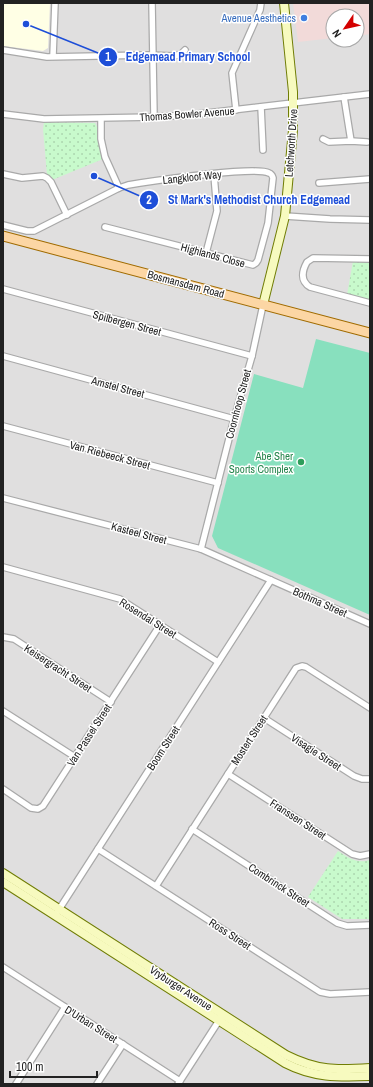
<svg xmlns="http://www.w3.org/2000/svg" width="373" height="1087" font-family="'Archivo Narrow',sans-serif">
<style>
.residential{fill:#e0dfdf;fill-rule:evenodd}
.commercial{fill:#f2dad9}
.education{fill:#ffffe5}
.park{fill:url(#park-dots)}
.pitch{fill:#88e0be}
.lines{fill:none;stroke-linecap:round;stroke-linejoin:round}
.street-casing{stroke:#a9a9a9;stroke-width:8}
.secondary-casing{stroke:#707d05;stroke-width:10}
.primary-casing{stroke:#a06b00;stroke-width:11}
.street{stroke:#fff;stroke-width:5.5}
.secondary{stroke:#f7fabf;stroke-width:8}
.primary{stroke:#fcd6a4;stroke-width:9}
.shop-dot{fill:#3f7fe0;stroke:#fff;stroke-width:1.5}
.leisure-dot{fill:#2e9e5b;stroke:#fff;stroke-width:1.5}
.labels{text-anchor:middle;dominant-baseline:central;stroke-width:3;stroke-linejoin:round;paint-order:stroke}
.shop-label{font-size:11px;fill:#366cbe;stroke:#fff;text-anchor:end}
.street-label{font-size:11px;fill:#222;stroke:#fff}
.leisure-label{font-size:11px;fill:#27864d;stroke:#fff;text-anchor:end}
.leader{fill:none;stroke:#1d4ed8;stroke-width:1.5}
.callout-dot{fill:#1d4ed8;stroke:#fff;stroke-width:1.5}
.mark-label{font-size:12px;text-anchor:middle;font-weight:bold;fill:#fff}
.callout-label{font-size:12px;text-anchor:middle;font-weight:bold;fill:#1d4ed8;stroke:#fff;stroke-width:3;stroke-linejoin:round;paint-order:stroke}
</style>
<defs>
<pattern id="park-dots" width="8" height="8" patternUnits="userSpaceOnUse"><rect width="8" height="8" fill="#c8facc"/><path d="M2 2h.1M6 6h.1" fill="none" stroke="#acd6af" stroke-width="1.8" stroke-linecap="round"/></pattern>
</defs>
<rect width="100%" height="100%" fill="#f2efe9"/>
<path class="residential" d="M3 3H370V1084H3ZM333 16H357V40H333Z"/>
<polygon class="commercial" points="293,3 370,3 370,34 357,36 357,16 333,16 333,38 298,42"/>
<polygon class="education" points="3,3 50,3 48,48 43,51 3,46"/>
<g class="park">
<polygon points="44,122 95,123 98,129 99,140 103,159 52,180 47,175 43,129"/>
<polygon points="353,261 370,262 370,301 347,295"/>
<path d="M338 851C349 858 357 864 370 860V919H342L308 897Z"/>
</g>
<polygon class="pitch" points="316,339 370,353 370,615 218,548 212,536 254,374 303,388"/>
<g class="lines">
<g class="street-casing">
<g id="street">
<polyline points="152,3 154,117"/>
<polyline points="3,50 47,57 148,55 174,56 181,54 185,50"/>
<polyline points="53,56 55,3"/>
<polyline points="344,97 351,141"/>
<polyline points="261,107 263,150"/>
<polyline points="236,110 232,73 260,10 261,3"/>
<polyline points="3,114 44,119 154,117 190,115 370,94"/>
<polyline points="101,119 101,139 105,157 119,188"/>
<polyline points="323,139 329,142 351,141 367,142"/>
<polyline points="3,174 22,178 43,176 47,178 51,182 67,215"/>
<polyline points="319,183 370,179"/>
<polyline points="285,216 330,219 370,220"/>
<path d="M3 225 27 231H34L119 188 128 185 140 183C160 180 256 166 269 173 272 174 272 175 273 178L268 223 258 260 256 263 253 265 105 227"/>
<polyline points="206,253 217,211 214,175"/>
<path d="M370 259 313 258 307 262C302 271 300 281 310 287L370 303"/>
<polyline points="3,289 252,356"/>
<polyline points="3,356 234,419"/>
<polyline points="3,426 218,483"/>
<polyline points="3,498 201,549 370,624"/>
<polyline points="201,549 234,419 252,356 263,305"/>
<polyline points="3,567 120,599 218,662"/>
<polyline points="3,637 14,639 111,702"/>
<polyline points="3,711 75,757"/>
<polyline points="264,718 354,776 362,779 370,779"/>
<polyline points="228,774 352,854 360,856 370,854"/>
<polyline points="3,789 31,808 38,809 43,806 160,625"/>
<polyline points="192,829 337,923 347,926 370,925"/>
<polyline points="98,849 320,992 330,994 370,992"/>
<polyline points="156,886 296,668 302,666 306,667 370,708"/>
<polyline points="58,911 271,580"/>
<polyline points="3,967 180,1081"/>
<polyline points="16,1084 65,1007"/>
<polyline points="97,1084 123,1044"/>
<polyline points="178,1084 220,1019"/>
</g>
</g>
<g class="secondary-casing">
<g id="secondary">
<polyline points="263,305 285,216 293,130 293,92 284,3"/>
<path d="M3 873 286 1055C318 1071 336 1070 370 1068"/>
<path d="M3 882 285 1063C314 1078 338 1077 370 1076"/>
</g>
</g>
<g class="primary-casing">
<polyline id="primary" points="3,236 370,333"/>
</g>
<use href="#street" class="street"/>
<use href="#secondary" class="secondary"/>
<use href="#primary" class="primary"/>
</g>
<circle class="shop-dot" cx="304" cy="18" r="4"/>
<circle class="leisure-dot" cx="301" cy="462" r="4"/>
<g class="labels">
<g class="shop-label">
<text x="296" y="18">Avenue Aesthetics</text>
</g>
<g class="street-label">
<text transform="translate(187 114) rotate(-4)">Thomas Bowler Avenue</text>
<text transform="translate(291 143) rotate(-86)">Letchworth Drive</text>
<text transform="translate(192 177) rotate(-6)">Langkloof Way</text>
<text transform="translate(213 255) rotate(15)">Highlands Close</text>
<text transform="translate(186 284) rotate(15)">Bosmansdam Road</text>
<text transform="translate(127 323) rotate(15)">Spilbergen Street</text>
<text transform="translate(118 387) rotate(15)">Amstel Street</text>
<text transform="translate(238 404) rotate(-75)">Coornhoop Street</text>
<text transform="translate(110 455) rotate(15)">Van Riebeeck Street</text>
<text transform="translate(139 533) rotate(15)">Kasteel Street</text>
<text transform="translate(320 602) rotate(24)">Bothma Street</text>
<text transform="translate(148 618) rotate(32)">Rosendal Street</text>
<text transform="translate(58 668) rotate(33)">Keisergracht Street</text>
<text transform="translate(89 735) rotate(-57)">Van Passel Street</text>
<text transform="translate(249 740) rotate(-57)">Mostert Street</text>
<text transform="translate(163 748) rotate(-57)">Boom Street</text>
<text transform="translate(316 752) rotate(33)">Visagie Street</text>
<text transform="translate(298 819) rotate(33)">Franssen Street</text>
<text transform="translate(279 885) rotate(33)">Combrinck Street</text>
<text transform="translate(230 934) rotate(33)">Ross Street</text>
<text transform="translate(181 988) rotate(33)">Vryburger Avenue</text>
<text transform="translate(91 1024) rotate(32)">D'Urban Street</text>
</g>
<g class="leisure-label">
<text x="293" y="456">Abe Sher<tspan x="293" dy="13">Sports Complex</tspan></text>
</g>
</g>
<path class="leader" d="M26 24L108 57M94 176L149 200"/>
<g class="callout-dot">
<circle cx="26" cy="24" r="4"/>
<circle cx="94" cy="176" r="4"/>
<circle cx="108" cy="57" r="10"/>
<circle cx="149" cy="200" r="10"/>
</g>
<g class="mark-label">
<text x="108" y="61">1</text>
<text x="149" y="204">2</text>
</g>
<g class="callout-label">
<text x="188" y="61">Edgemead Primary School</text>
<text x="259" y="204">St Mark's Methodist Church Edgemead</text>
</g>
<rect width="373" height="1087" fill="none" stroke="#222222" stroke-width="8"/>
<g transform="translate(345 28) rotate(236)"><circle r="19" fill="#ffffff" stroke="#a7a7a7"/>
<path d="M0-3L7 15L0 10L-7 15Z" fill="#d40000"/>
<text y="-6" font-size="11" font-weight="bold" text-anchor="middle" fill="#222222">N</text>
</g>
<path d="M10 1071v6h87v-6" fill="none" stroke="#222222" stroke-width="2"/>
<text x="16" y="1071" font-size="12" fill="#222222" stroke="#ffffff" stroke-width="3" paint-order="stroke">100 m</text>
</svg>
